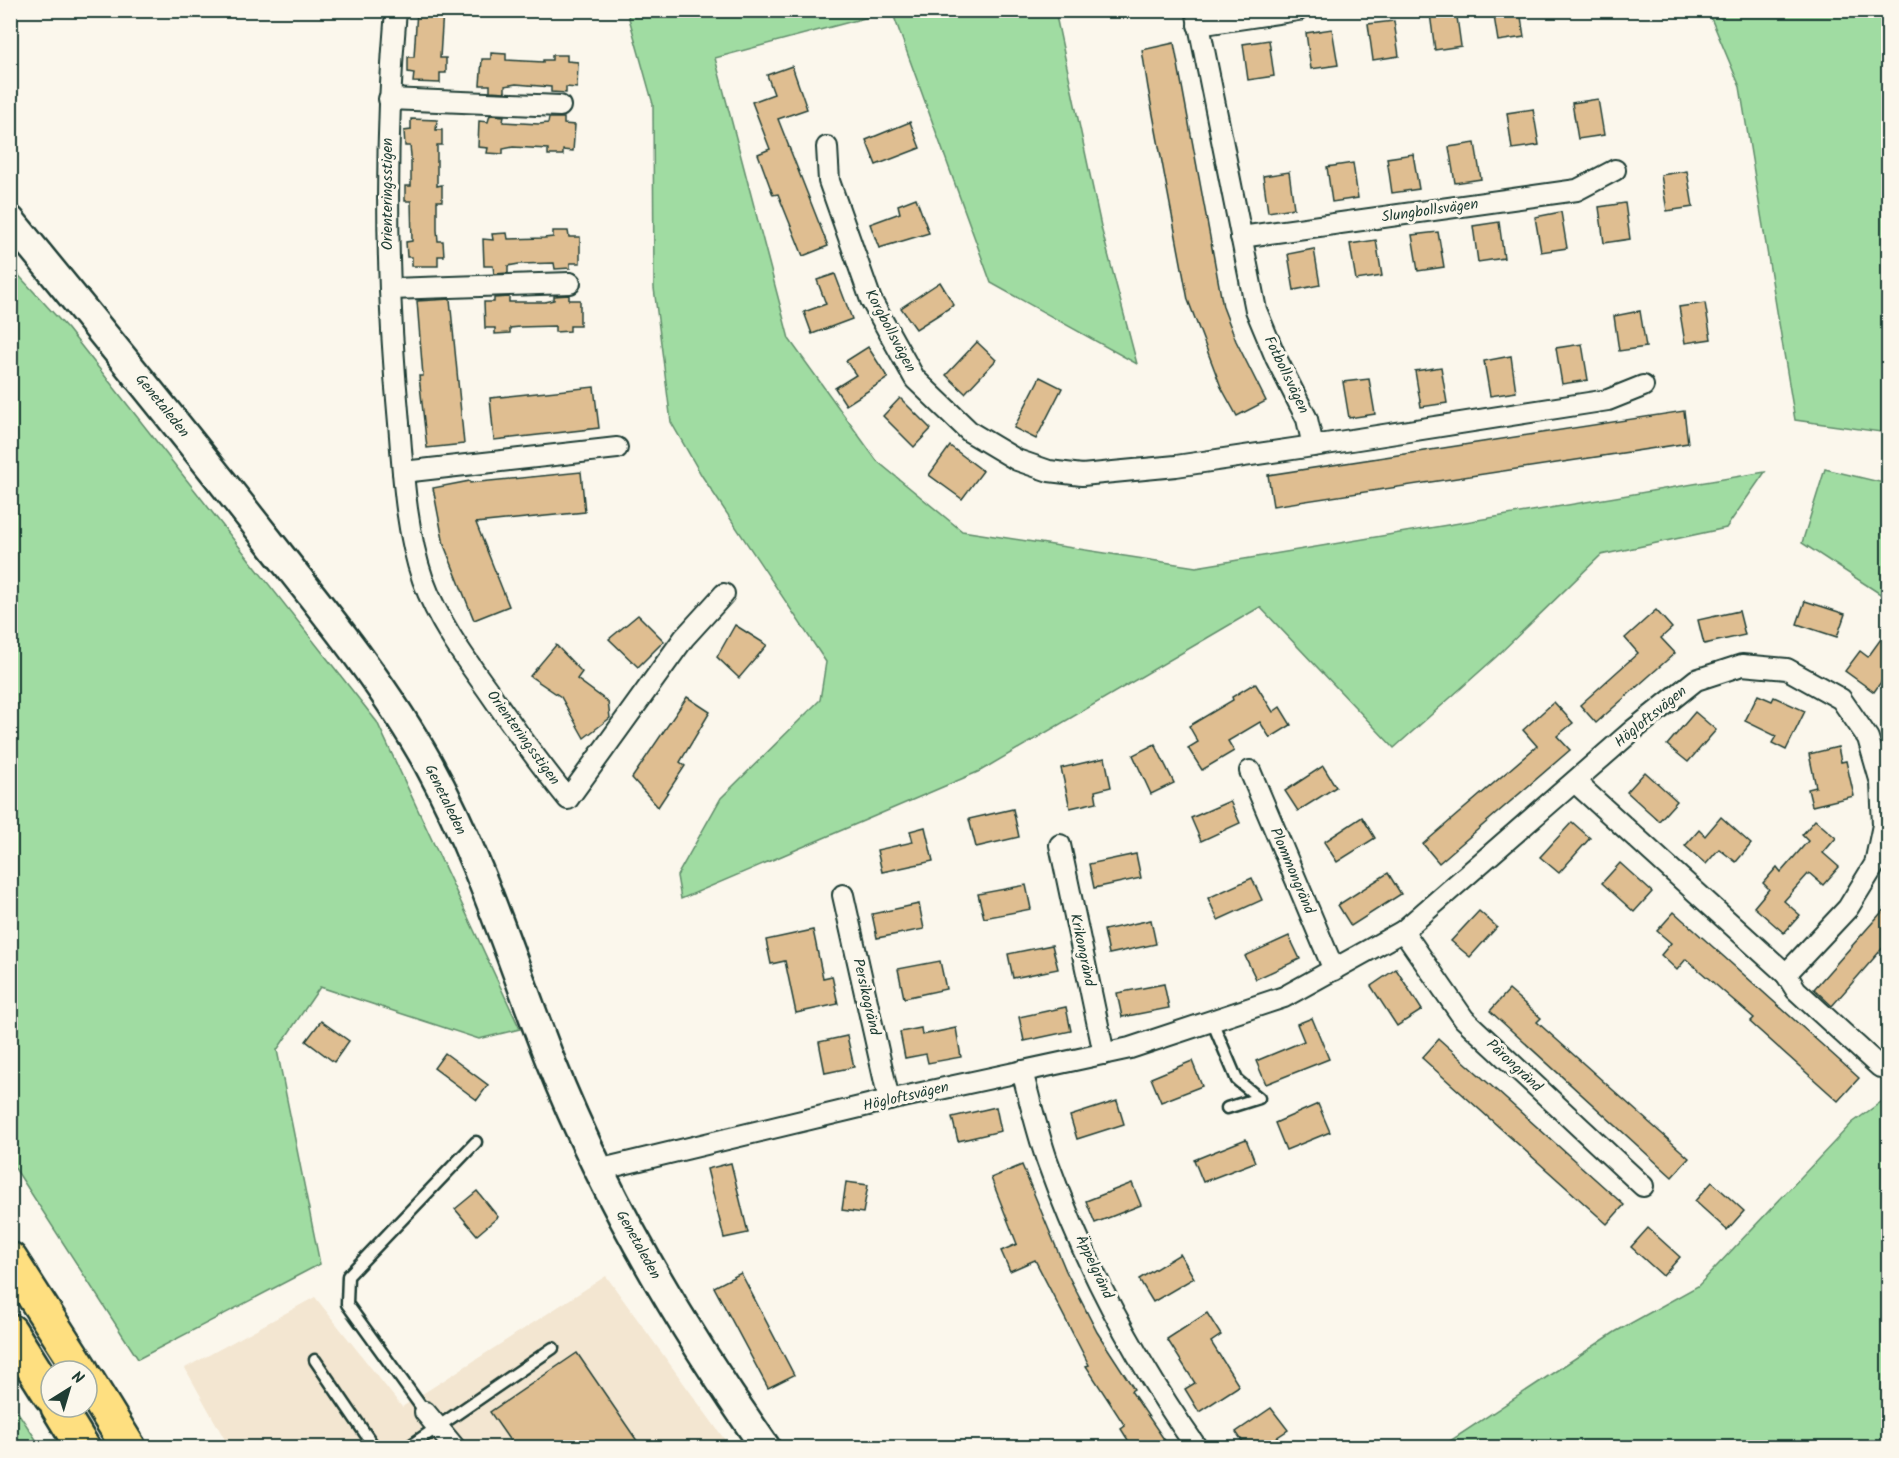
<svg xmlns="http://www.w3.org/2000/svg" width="1899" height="1458" font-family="Kalam,sans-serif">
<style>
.built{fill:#f3e6d1}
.green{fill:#a0dca2;stroke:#608c6b;stroke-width:1.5}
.building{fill:#dfbe91;stroke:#1f3d34;stroke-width:1.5}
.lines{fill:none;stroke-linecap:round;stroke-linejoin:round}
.service-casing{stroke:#1f3d34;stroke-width:15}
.minor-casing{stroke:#1f3d34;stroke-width:24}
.secondary-casing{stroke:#1f3d34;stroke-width:33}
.motorway-casing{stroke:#1f3d34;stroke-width:38}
.service{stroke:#fbf7ec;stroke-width:10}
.minor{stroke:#fbf7ec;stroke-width:20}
.secondary{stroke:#fbf7ec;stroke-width:28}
.motorway{stroke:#fedf80;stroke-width:33}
.labels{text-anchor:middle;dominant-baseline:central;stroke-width:6;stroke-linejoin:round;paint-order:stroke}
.street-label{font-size:15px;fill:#1f3d34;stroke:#fbf7ec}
</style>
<rect width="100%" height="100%" fill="#fbf7ec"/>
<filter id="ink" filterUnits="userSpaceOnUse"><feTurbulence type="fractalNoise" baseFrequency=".0167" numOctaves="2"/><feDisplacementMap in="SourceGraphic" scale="12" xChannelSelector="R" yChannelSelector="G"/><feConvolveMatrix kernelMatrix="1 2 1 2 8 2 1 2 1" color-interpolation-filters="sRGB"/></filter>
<g filter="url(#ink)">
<polygon class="built" points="606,1276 730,1447 229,1447 185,1368 315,1297 402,1407"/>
<g class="green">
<polygon points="627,11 891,11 715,58 789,339 877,461 962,531 1196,567 1765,472 1726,528 1601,555 1496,657 1394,748 1260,607 980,771 681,899 677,876 721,798 820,700 826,662 702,476 671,422 654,288 653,104"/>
<polygon points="892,11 1055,11 1102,231 1137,364 991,283"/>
<polygon points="1708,11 1888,11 1888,433 1795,420 1740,87"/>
<polygon points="11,267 68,329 377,722 520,1029 479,1039 320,987 277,1050 320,1264 138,1359 11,1162"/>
<polygon points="1825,469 1888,484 1888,599 1802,543"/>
<polygon points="1888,1097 1888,1447 1441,1447 1615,1332 1698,1286 1852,1123"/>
<polygon points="11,1402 41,1447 11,1447"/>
</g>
<g class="building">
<polygon points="417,10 443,10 440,58 446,58 446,73 440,73 440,83 413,82 414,73 408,72 408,57 414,57"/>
<polygon points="1456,10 1461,46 1435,50 1430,14"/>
<polygon points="1493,10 1520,10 1524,37 1498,41"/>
<polygon points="1394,21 1399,56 1373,60 1368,24"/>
<polygon points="1332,29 1338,65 1311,69 1306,33"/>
<polygon points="1269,40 1274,76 1248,80 1243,44"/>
<polygon points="1174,43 1223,307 1236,341 1266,401 1237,416 1221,387 1188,300 1148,88 1142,50"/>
<polygon points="491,53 506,54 506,60 543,62 543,60 552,60 552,55 567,55 567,61 578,62 577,88 566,87 566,93 551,92 551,87 516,84 505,86 505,92 490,91 490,85 480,85 482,59 491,59"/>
<polygon points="792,66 807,109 778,119 828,246 803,256 778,194 773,195 758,154 770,149 752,102 774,94 767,75"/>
<polygon points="1598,99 1604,135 1578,139 1572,103"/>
<polygon points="1533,109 1539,145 1512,149 1507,113"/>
<polygon points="490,115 504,116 503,122 539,124 548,123 549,118 564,118 564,124 575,125 573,151 563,150 563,155 548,155 548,149 513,147 503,149 503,154 487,153 488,148 478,147 479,121 488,122"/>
<polygon points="411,119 437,120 436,130 442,130 442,145 437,145 437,186 442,185 442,201 437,201 437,230 438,241 443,241 444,256 438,256 438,266 412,266 412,257 407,257 406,242 412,241 411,201 405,201 405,186 411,186 411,155 410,146 405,146 404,131 411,130"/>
<polygon points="910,122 920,148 876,165 866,140"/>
<polygon points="1475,143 1481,179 1455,183 1449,147"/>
<polygon points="1413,154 1419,189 1392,193 1387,158"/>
<polygon points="1353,163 1358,198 1332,202 1327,167"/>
<polygon points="1687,171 1693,207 1667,211 1661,175"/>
<polygon points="1289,172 1294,208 1268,212 1263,176"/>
<polygon points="916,198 929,233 879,248 870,224 900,213 898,205"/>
<polygon points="1625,203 1630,239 1604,243 1599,207"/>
<polygon points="1561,212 1567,248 1541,252 1535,217"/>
<polygon points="1499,222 1504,258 1478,262 1473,226"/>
<polygon points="553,231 568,231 569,237 580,237 580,263 570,263 570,268 555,269 554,263 519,264 508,266 508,273 494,274 493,266 484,266 483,239 493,240 492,234 507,233 508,239 544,238 553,237"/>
<polygon points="1438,232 1444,267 1418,271 1412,235"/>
<polygon points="1376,240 1382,276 1356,280 1350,244"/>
<polygon points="1314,249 1320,285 1294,290 1288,254"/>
<polygon points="835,274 852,319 812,334 804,312 826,304 817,280"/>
<polygon points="940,282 954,305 916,329 901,308"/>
<polygon points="569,295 569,300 580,300 580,326 570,326 570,331 555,332 555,326 520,327 510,328 510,333 495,334 495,328 485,328 484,302 494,302 494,298 509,297 509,302 545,302 554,300 554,296"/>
<polygon points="450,299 464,444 427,448 419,376 423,376 417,301"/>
<polygon points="1705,303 1711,339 1685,343 1679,307"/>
<polygon points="1640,311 1646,347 1619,351 1614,316"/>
<polygon points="977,342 996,360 965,393 946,375"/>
<polygon points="1582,344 1588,380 1562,384 1556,348"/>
<polygon points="868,347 888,378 846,405 835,388 856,375 846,361"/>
<polygon points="1511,356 1516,392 1490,396 1484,361"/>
<polygon points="1441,367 1447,403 1421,407 1415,371"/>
<polygon points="1040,377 1062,388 1036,439 1014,428"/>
<polygon points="1369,379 1375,414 1349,418 1343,382"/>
<polygon points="594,387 599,428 494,440 490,398"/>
<polygon points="900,398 931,429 914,447 883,416"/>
<polygon points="1684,411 1688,443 1273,506 1268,475"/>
<polygon points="950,446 983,471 962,499 929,475"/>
<polygon points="581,472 585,512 476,523 509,606 474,620 444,545 433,488 470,481 470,483"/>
<polygon points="1805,601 1845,614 1837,637 1797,624"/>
<polygon points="1656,610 1672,628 1661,638 1675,653 1596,723 1580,705 1638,653 1625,638"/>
<polygon points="1739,611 1745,635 1704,644 1698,620"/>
<polygon points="638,615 664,641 638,667 609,639"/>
<polygon points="735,625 767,645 739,678 717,657"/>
<polygon points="1888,629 1888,672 1874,692 1845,671 1860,651 1868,657"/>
<polygon points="556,645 582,672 577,679 608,702 610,718 584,738 561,697 530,676"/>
<polygon points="1255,683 1273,712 1280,707 1291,725 1270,738 1260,722 1228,741 1234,751 1202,770 1188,748 1198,742 1189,726 1233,700 1232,697"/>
<polygon points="1758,695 1772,701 1774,697 1805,711 1786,750 1772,743 1776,736 1745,721"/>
<polygon points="687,697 710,712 680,762 685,766 658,807 632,778"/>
<polygon points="1554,702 1573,723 1557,736 1570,750 1439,863 1423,844 1537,746 1523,730"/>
<polygon points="1695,712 1716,730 1688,762 1667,745"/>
<polygon points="1155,744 1174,783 1151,794 1133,755"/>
<polygon points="1838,747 1841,762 1846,761 1854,796 1812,806 1808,789 1816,787 1809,754"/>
<polygon points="1105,758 1111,787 1095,791 1097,802 1070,808 1061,768"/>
<polygon points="1323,766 1336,787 1298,811 1285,791"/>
<polygon points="1645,772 1677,801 1659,821 1627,792"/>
<polygon points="1230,801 1240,823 1201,841 1191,818"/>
<polygon points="1013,809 1019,837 976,847 969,819"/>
<polygon points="1362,817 1375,838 1337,862 1324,842"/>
<polygon points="1721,817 1751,844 1736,862 1719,849 1706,864 1685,846 1699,830 1705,836"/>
<polygon points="1815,820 1836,838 1823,853 1839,867 1823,885 1809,873 1784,901 1800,915 1784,933 1754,907 1769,889 1763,883 1777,867 1781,872 1808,841 1802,835"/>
<polygon points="1572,822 1590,838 1559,873 1540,857"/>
<polygon points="925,827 933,861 882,872 877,850 913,842 910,831"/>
<polygon points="1136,854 1141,878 1094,888 1089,864"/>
<polygon points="1620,863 1652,892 1634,912 1602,883"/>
<polygon points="1388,873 1401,894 1351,926 1338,905"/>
<polygon points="1252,878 1262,900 1218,920 1208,898"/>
<polygon points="1026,885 1031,909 984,918 978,894"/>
<polygon points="919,904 924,929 877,938 872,914"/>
<polygon points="1888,905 1888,942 1832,1006 1814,989"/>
<polygon points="1479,911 1497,927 1470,957 1451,941"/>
<polygon points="1674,912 1859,1078 1838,1101 1750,1022 1754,1018 1686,959 1677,970 1661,955 1671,943 1657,931"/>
<polygon points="1151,920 1156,944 1109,954 1104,930"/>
<polygon points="813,930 823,978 832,976 838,1004 796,1013 785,961 771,964 766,940"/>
<polygon points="1289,936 1300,959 1256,979 1245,956"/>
<polygon points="1052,945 1058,969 1013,978 1008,954"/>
<polygon points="940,961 946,989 904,998 898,969"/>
<polygon points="1396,969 1422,1010 1397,1026 1371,986"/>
<polygon points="1164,984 1169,1008 1122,1017 1117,993"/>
<polygon points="1509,990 1541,1018 1537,1022 1689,1158 1672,1177 1490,1011"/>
<polygon points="1066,1007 1071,1031 1024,1041 1019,1017"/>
<polygon points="1312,1018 1329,1059 1266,1084 1256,1061 1304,1041 1297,1024"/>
<polygon points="321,1021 349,1041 334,1062 306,1041"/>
<polygon points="921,1028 922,1035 956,1028 961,1057 928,1063 926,1054 905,1058 900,1032"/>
<polygon points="847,1036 854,1067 825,1073 819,1042"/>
<polygon points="1439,1039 1624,1205 1607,1224 1422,1058"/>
<polygon points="445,1053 488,1085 477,1100 434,1068"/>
<polygon points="1192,1061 1202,1086 1161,1102 1151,1078"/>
<polygon points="1117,1101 1124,1124 1077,1139 1070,1116"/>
<polygon points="1318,1104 1330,1132 1286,1150 1275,1123"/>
<polygon points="996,1107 1001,1131 958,1141 952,1117"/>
<polygon points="1246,1139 1255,1162 1203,1182 1194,1160"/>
<polygon points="731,1163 748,1233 724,1238 707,1169"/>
<polygon points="1022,1165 1066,1271 1097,1332 1134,1389 1131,1391 1170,1448 1133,1448 1121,1429 1125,1426 1086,1366 1089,1365 1035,1260 1010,1271 1001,1251 1017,1244 991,1178"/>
<polygon points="846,1182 868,1185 863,1213 842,1210"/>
<polygon points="1712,1182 1744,1211 1727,1230 1695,1201"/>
<polygon points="1132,1183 1141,1205 1095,1223 1086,1201"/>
<polygon points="477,1191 498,1217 477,1235 455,1209"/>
<polygon points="1648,1228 1680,1257 1663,1276 1631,1247"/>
<polygon points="1180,1254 1194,1278 1153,1302 1139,1279"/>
<polygon points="741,1273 794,1375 768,1388 714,1287"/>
<polygon points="1207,1313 1221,1335 1211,1342 1239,1386 1199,1412 1185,1389 1195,1383 1167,1339"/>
<polygon points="577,1353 642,1448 515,1448 490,1412"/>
<polygon points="1271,1408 1288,1430 1273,1440 1278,1448 1247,1448 1236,1432"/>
</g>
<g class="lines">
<g class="service-casing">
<g id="service">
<polyline points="1212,1021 1237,1080 1259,1098 1227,1108"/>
<polyline points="315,1360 375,1448"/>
<polyline points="425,1412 347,1304 348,1276 476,1142"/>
<polyline points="407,1448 553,1348"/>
</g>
</g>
<g class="minor-casing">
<g id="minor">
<path d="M396 10C384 148 386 285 399 423 403 474 406 531 423 580 437 619 463 656 487 689 513 727 539 763 568 799L684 638 724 594"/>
<polyline points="1196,10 1256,310 1276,358 1307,419 1313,446 1608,400 1643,386"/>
<polyline points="1198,25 1298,10"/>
<polyline points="389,99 560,106"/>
<polyline points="827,147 829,181 871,300 915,379 970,432 1017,460 1049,471 1082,475 1176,466 1313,446"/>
<polyline points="1241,237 1577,190 1615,170"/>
<polyline points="391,289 570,283"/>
<polyline points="403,472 617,448"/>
<polyline points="1250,771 1334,970"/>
<polyline points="1060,845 1104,1054"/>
<polyline points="843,895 889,1100"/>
<polyline points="1403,931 1464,1019 1643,1186"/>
<polyline points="1786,974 1796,990 1880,1067"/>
<path d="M1022 1071C1030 1101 1037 1131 1047 1160 1083 1261 1135 1360 1197 1448"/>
<polyline points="598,1170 889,1100 1130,1048 1284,997 1403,931 1632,731 1696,680 1742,665 1787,669 1841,699 1868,738 1881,783 1883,825 1875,864 1848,908 1786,974 1575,782"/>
<polyline points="425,1412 455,1448"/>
</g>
</g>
<g class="secondary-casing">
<path id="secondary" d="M10 220C98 327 186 435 271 544 327 615 384 684 428 763 480 858 511 960 550 1060 605 1199 680 1326 766 1448"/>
</g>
<g class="motorway-casing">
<g id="motorway">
<polyline points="10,1259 82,1371"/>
<polyline points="10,1331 51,1396"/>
<polyline points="87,1380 129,1448"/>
<polyline points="58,1407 83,1448"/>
</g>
</g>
<use href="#service" class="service"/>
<use href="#minor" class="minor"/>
<use href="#secondary" class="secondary"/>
<use href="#motorway" class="motorway"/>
</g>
</g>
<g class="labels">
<g class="street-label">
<text transform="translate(388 194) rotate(-90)">Orienteringsstigen</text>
<text transform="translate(1430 211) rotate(-8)">Slungbollsvägen</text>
<text transform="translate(890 331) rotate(62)">Korgbollsvägen</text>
<text transform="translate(1286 375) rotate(64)">Fotbollsvägen</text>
<text transform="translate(162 406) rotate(51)">Genetaleden</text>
<text transform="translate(1651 717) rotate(-39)">Högloftsvägen</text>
<text transform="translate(523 738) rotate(54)">Orienteringsstigen</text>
<text transform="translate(445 800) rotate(64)">Genetaleden</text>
<text transform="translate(1292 871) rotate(67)">Plommongränd</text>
<text transform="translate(1082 950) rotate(78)">Krikongränd</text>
<text transform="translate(866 997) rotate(77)">Persikogränd</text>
<text transform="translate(1514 1066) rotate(43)">Pärongränd</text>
<text transform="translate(906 1097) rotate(-13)">Högloftsvägen</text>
<text transform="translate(638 1245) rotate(61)">Genetaleden</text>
<text transform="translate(1094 1267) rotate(65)">Äppelgränd</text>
</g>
</g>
<rect width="1899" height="1458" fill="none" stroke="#fbf7ec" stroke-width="36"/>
<rect x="18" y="18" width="1863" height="1422" fill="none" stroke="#1f3d34" stroke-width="2" filter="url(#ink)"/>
<g transform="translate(69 1389) rotate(37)"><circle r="28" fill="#fbf7ec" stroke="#a3ada2" stroke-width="1.5"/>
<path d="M0-4.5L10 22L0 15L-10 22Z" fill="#1f3d34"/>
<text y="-9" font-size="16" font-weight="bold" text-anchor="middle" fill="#1f3d34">N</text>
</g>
</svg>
